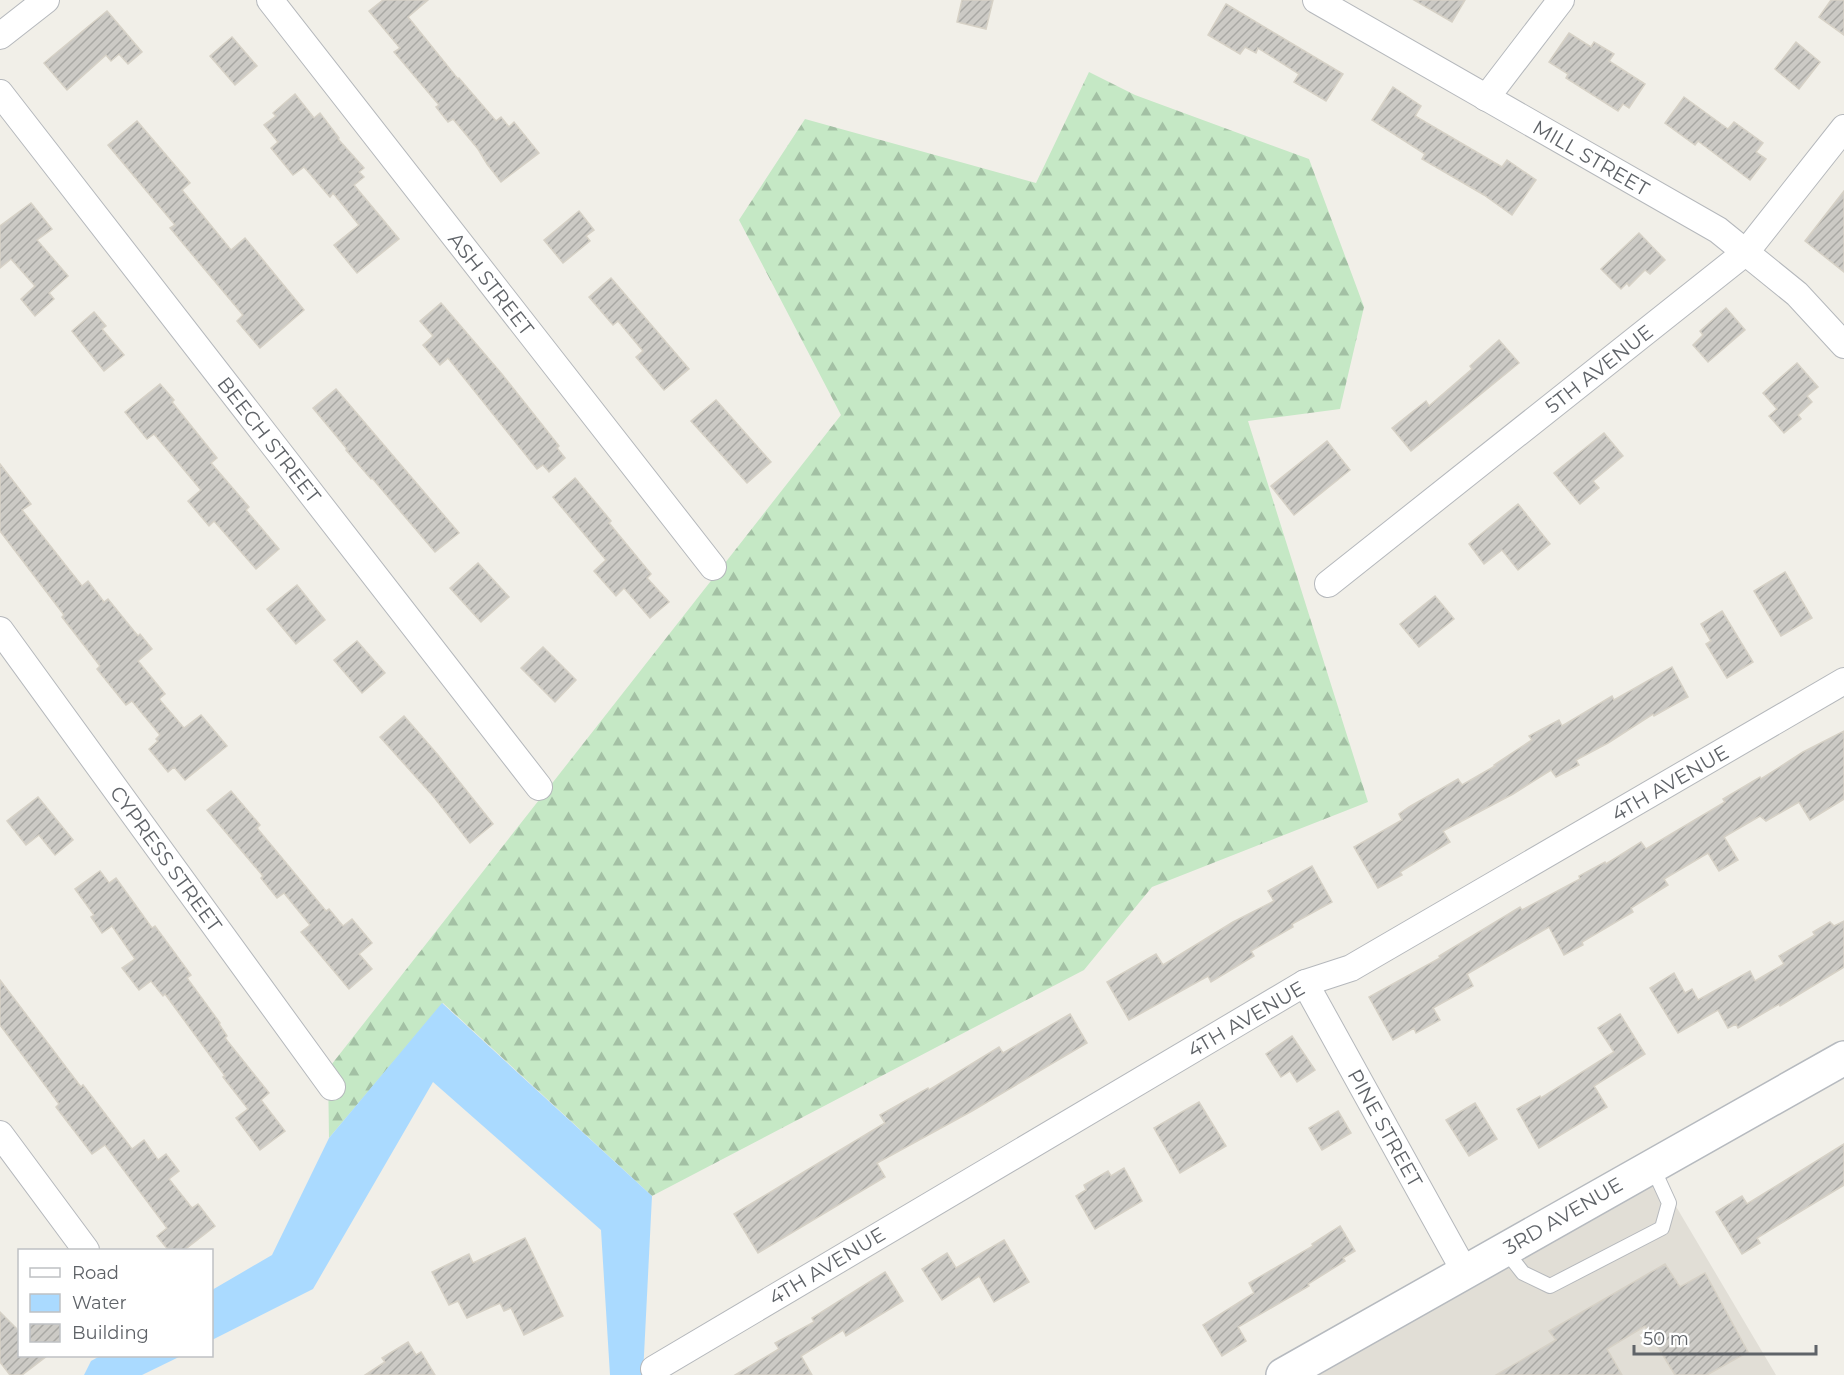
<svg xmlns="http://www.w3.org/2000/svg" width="1844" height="1375" font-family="Montserrat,sans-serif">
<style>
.education{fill:#e1ded6}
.forest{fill:url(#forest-firs)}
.water{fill:#aadaff}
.building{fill:url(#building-hatch);stroke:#d6d1c6;stroke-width:1.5}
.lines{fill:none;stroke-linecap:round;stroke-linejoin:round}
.service-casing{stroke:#b5b8bc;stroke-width:16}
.minor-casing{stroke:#b5b8bc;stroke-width:28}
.secondary-casing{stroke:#b6babf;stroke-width:36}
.service{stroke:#fff;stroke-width:14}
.minor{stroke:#fff;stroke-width:26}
.secondary{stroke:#fff;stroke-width:33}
.labels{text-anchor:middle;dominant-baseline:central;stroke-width:4.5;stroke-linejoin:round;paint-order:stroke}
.street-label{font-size:20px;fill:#5f6368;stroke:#fff}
</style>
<defs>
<pattern id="forest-firs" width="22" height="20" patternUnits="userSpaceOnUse" patternTransform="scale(1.5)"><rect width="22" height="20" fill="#c5e8c5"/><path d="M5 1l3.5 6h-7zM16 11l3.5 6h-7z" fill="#a3c0a4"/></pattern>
<pattern id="building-hatch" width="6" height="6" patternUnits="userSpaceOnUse" patternTransform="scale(1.5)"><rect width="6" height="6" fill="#cccac5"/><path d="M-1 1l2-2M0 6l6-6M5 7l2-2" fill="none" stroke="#a9a8a4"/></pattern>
</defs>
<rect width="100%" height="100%" fill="#f1efe8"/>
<polygon class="education" points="1652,1166 1776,1375 1283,1375"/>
<polygon class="forest" points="1089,72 1135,95 1309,159 1364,307 1340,409 1248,421 1368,802 1152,887 1084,970 652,1196 443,1003 329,1138 328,1069 841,415 739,220 805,119 1036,183"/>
<g class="water">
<polygon points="442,1003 652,1196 643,1375 610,1375 601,1230 433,1082 313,1289 212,1340 212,1290 272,1255 329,1138"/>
<polygon points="100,1356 181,1356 142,1375 84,1375 91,1361"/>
</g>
<g class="building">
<polygon points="383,0 428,0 408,17 458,79 459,78 496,121 501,117 509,127 514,122 539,153 501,182 487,164 478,149 453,119 448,122 436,107 439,105 394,52 400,48 369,11"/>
<polygon points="962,0 993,0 986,29 957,22"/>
<polygon points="1414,0 1465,0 1452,22"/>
<polygon points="1831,0 1844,0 1844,35 1819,17"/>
<polygon points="1226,4 1343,74 1326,101 1294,82 1299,74 1258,48 1256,53 1245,47 1240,54 1208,35"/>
<polygon points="107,11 142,52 128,64 119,54 111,61 106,55 67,90 44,63"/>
<polygon points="1569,33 1591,47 1594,42 1614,54 1609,61 1645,84 1629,108 1623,104 1618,111 1566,78 1568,74 1549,62"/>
<polygon points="232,37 257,66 235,85 210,56"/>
<polygon points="1796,42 1820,62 1799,89 1775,69"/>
<polygon points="1393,87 1421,106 1415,116 1502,167 1507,160 1536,180 1512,215 1484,195 1422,159 1425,154 1372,120"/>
<polygon points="295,94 314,118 320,113 339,138 338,139 364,168 359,172 364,177 354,185 399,239 357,273 334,245 359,225 333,193 330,197 304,167 293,175 271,148 278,142 264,125 276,116 273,113"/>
<polygon points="1684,97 1728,129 1734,122 1763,143 1756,152 1766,159 1750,180 1698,141 1695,145 1665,123"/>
<polygon points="137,121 190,183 182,190 231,250 245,238 304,310 260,348 237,321 243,315 170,228 175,225 108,145"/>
<polygon points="1844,191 1844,272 1805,241"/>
<polygon points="31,203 52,229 37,240 68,276 49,293 54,299 35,316 21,299 35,286 11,259 0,268 0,226"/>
<polygon points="579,211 594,230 586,236 590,241 563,263 544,240"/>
<polygon points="1639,233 1665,260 1650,274 1645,270 1629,286 1627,283 1621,289 1601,269"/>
<polygon points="611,278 689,369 664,390 636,357 643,351 618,321 613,325 589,297"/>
<polygon points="441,303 501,373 559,446 557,448 565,458 549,472 543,465 537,469 448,358 440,365 423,345 433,336 420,321"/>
<polygon points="1726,308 1745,330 1708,362 1693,345 1703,335 1700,331"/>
<polygon points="94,312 106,326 102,329 124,355 104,371 72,331"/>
<polygon points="1499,340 1519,363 1411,451 1392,428 1426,401 1429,406 1472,369 1470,366"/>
<polygon points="1797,363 1818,387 1807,396 1812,402 1798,415 1801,419 1784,433 1769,416 1777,409 1763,393"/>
<polygon points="160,384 174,400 172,402 217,458 211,463 249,507 246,510 279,549 256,569 214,521 209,526 188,501 201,490 154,434 147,439 125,412"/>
<polygon points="336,389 459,533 435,552 372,478 371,479 346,450 347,449 313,408"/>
<polygon points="716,400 771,462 747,483 691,421"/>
<polygon points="1604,433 1623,456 1593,481 1599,488 1580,504 1554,473"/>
<polygon points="1327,441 1350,470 1294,515 1271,486"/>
<polygon points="0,464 31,504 22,510 82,586 88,581 104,602 108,599 138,636 140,634 152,649 138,661 165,694 159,699 184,728 201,715 227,746 185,780 174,767 168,772 149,749 158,741 156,739 160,735 132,701 126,705 97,669 100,666 62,617 64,615 0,531"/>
<polygon points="575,478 611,521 609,523 651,574 647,578 669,602 650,618 624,588 616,596 594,571 606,560 553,497"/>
<polygon points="1518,504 1550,544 1518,570 1502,550 1484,564 1469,544"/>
<polygon points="478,563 509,597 481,622 450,588"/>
<polygon points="1785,572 1812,618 1781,636 1754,591"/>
<polygon points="297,585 325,620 296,644 267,609"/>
<polygon points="1435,596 1454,619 1419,647 1400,624"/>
<polygon points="1722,611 1753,662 1727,678 1706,644 1711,641 1701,624"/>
<polygon points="357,641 385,673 362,693 334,660"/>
<polygon points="543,647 576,680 555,702 521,668"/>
<polygon points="1672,667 1688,697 1654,716 1653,714 1608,743 1576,760 1579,765 1556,777 1551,770 1513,794 1443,831 1450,842 1400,872 1402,875 1378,888 1354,847 1402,820 1399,814 1409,807 1458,779 1462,785 1495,766 1494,765 1532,740 1529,736 1559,720 1562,726 1612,696 1614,700"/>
<polygon points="404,716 438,755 493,824 470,843 433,796 380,737"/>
<polygon points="1844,731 1844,799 1810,820 1799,802 1766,821 1760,816 1724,837 1738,860 1719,871 1708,853 1664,879 1668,885 1631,908 1633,912 1582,942 1583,945 1564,955 1549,927 1467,974 1473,986 1433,1008 1440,1020 1416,1033 1414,1028 1393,1040 1369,997 1440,958 1439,956 1520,907 1522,910 1580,879 1579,876 1605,862 1606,864 1641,842 1646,849 1725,802 1723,799 1760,777 1761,779 1803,752"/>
<polygon points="231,791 260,825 257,828 326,911 329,909 343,926 352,919 372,943 359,954 372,969 349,989 301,932 310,925 284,893 277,898 261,878 263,876 207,810"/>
<polygon points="38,797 73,840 55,855 39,835 26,845 7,821"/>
<polygon points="1312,866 1332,902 1292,924 1293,927 1251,951 1254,956 1211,982 1208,976 1129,1020 1107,982 1156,954 1163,965 1233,922 1274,901 1268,891"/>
<polygon points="100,871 109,883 116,878 152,928 155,926 191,975 187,978 220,1023 219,1024 227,1036 225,1038 269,1093 261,1100 285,1131 260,1150 236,1118 248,1109 223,1077 225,1076 165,994 163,996 151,981 139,990 122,968 135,959 112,926 102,933 91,917 94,915 75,889"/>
<polygon points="1844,921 1844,967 1780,1006 1779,1004 1738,1028 1736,1024 1728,1028 1718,1010 1678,1033 1650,988 1674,973 1685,993 1692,989 1698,1000 1750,971 1755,981 1784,964 1779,956 1815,935 1813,932 1830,922 1834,926"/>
<polygon points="0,980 81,1087 83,1085 132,1149 144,1140 158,1160 166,1154 179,1171 169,1179 192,1208 198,1204 215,1226 183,1251 169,1251 157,1236 167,1228 105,1145 92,1154 56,1107 59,1104 0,1025"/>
<polygon points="1070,1014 1087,1043 972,1111 877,1163 885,1177 758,1253 734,1214 885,1123 880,1115 928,1088 929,1090 999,1047 1003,1053"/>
<polygon points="1620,1014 1645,1054 1594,1086 1607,1107 1539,1148 1517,1109 1540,1096 1541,1098 1614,1052 1598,1028"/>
<polygon points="1292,1036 1315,1070 1297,1082 1290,1071 1281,1077 1266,1054"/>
<polygon points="1199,1102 1226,1146 1180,1173 1154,1128"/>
<polygon points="1475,1103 1497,1139 1469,1156 1446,1120"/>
<polygon points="1338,1111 1351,1133 1322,1150 1309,1128"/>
<polygon points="1844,1144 1844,1185 1757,1238 1760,1243 1742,1254 1716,1212 1742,1196 1747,1204"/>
<polygon points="1124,1168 1142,1201 1095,1229 1076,1196 1086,1190 1084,1185 1108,1171 1111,1176"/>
<polygon points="1340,1226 1355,1251 1343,1258 1345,1261 1308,1284 1309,1286 1238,1327 1246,1341 1222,1356 1203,1325 1254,1293 1249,1283 1313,1246 1312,1244"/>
<polygon points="525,1238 563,1316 524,1335 511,1308 504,1311 500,1303 467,1318 458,1301 449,1305 432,1272 469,1254 473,1263"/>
<polygon points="1004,1240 1029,1282 994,1302 979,1276 942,1300 922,1269 947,1253 956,1268"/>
<polygon points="1665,1264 1680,1287 1705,1273 1748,1352 1707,1375 1675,1375 1645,1326 1607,1349 1622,1375 1496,1375 1556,1340 1549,1331"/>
<polygon points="885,1272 903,1301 846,1336 843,1330 801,1356 812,1375 735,1375 779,1349 775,1343 814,1322 812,1318"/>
<polygon points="0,1312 20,1332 20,1356 47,1356 22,1375 10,1375 0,1362"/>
<polygon points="408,1342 416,1355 421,1352 435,1375 365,1375 385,1362 382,1358"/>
</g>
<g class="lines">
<g class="service-casing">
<polyline id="service" points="1505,1250 1523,1273 1550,1286 1662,1228 1669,1203 1652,1166"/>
</g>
<g class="minor-casing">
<g id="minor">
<polyline points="270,0 713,567"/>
<polyline points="1316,0 1718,230 1797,294 1844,345"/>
<polyline points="0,36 46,0"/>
<polyline points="0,93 539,787"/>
<polyline points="1486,98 1561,0"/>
<polyline points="1328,584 1746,252 1844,128"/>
<polyline points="0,630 332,1087"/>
<polyline points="1305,983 1465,1272"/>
<polyline points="0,1134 86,1250"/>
<polyline points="654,1369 1305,983 1351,968 1844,681"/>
</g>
</g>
<g class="secondary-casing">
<polyline id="secondary" points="1283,1375 1844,1058"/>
</g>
<use href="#service" class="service"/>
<use href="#minor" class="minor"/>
<use href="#secondary" class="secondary"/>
</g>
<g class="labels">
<g class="street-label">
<text transform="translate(1591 158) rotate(30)">MILL STREET</text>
<text transform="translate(491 284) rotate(52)">ASH STREET</text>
<text transform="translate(1599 369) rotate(-38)">5TH AVENUE</text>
<text transform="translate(269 440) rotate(52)">BEECH STREET</text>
<text transform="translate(1670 783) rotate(-30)">4TH AVENUE</text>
<text transform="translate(166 859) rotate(54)">CYPRESS STREET</text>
<text transform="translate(1246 1019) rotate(-30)">4TH AVENUE</text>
<text transform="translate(1385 1128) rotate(61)">PINE STREET</text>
<text transform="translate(1563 1216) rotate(-30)">3RD AVENUE</text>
<text transform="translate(827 1266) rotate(-31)">4TH AVENUE</text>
</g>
</g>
<rect x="18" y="1249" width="195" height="108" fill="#ffffff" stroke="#bfc1c3" stroke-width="1.5"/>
<rect x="30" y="1268" width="30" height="9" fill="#ffffff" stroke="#bfc1c3" stroke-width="1.5"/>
<text x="72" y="1279" font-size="18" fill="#5f6368">Road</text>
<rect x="30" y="1294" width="30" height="18" fill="#aadaff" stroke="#bfc1c3" stroke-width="1.5"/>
<text x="72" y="1309" font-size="18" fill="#5f6368">Water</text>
<rect x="30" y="1324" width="30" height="18" fill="url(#building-hatch)" stroke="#bfc1c3" stroke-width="1.5"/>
<text x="72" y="1339" font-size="18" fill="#5f6368">Building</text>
<path d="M1634 1345v9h182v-9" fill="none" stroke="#5f6368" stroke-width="3"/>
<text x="1643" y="1345" font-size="18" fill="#5f6368" stroke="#ffffff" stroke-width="4.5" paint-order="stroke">50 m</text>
</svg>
